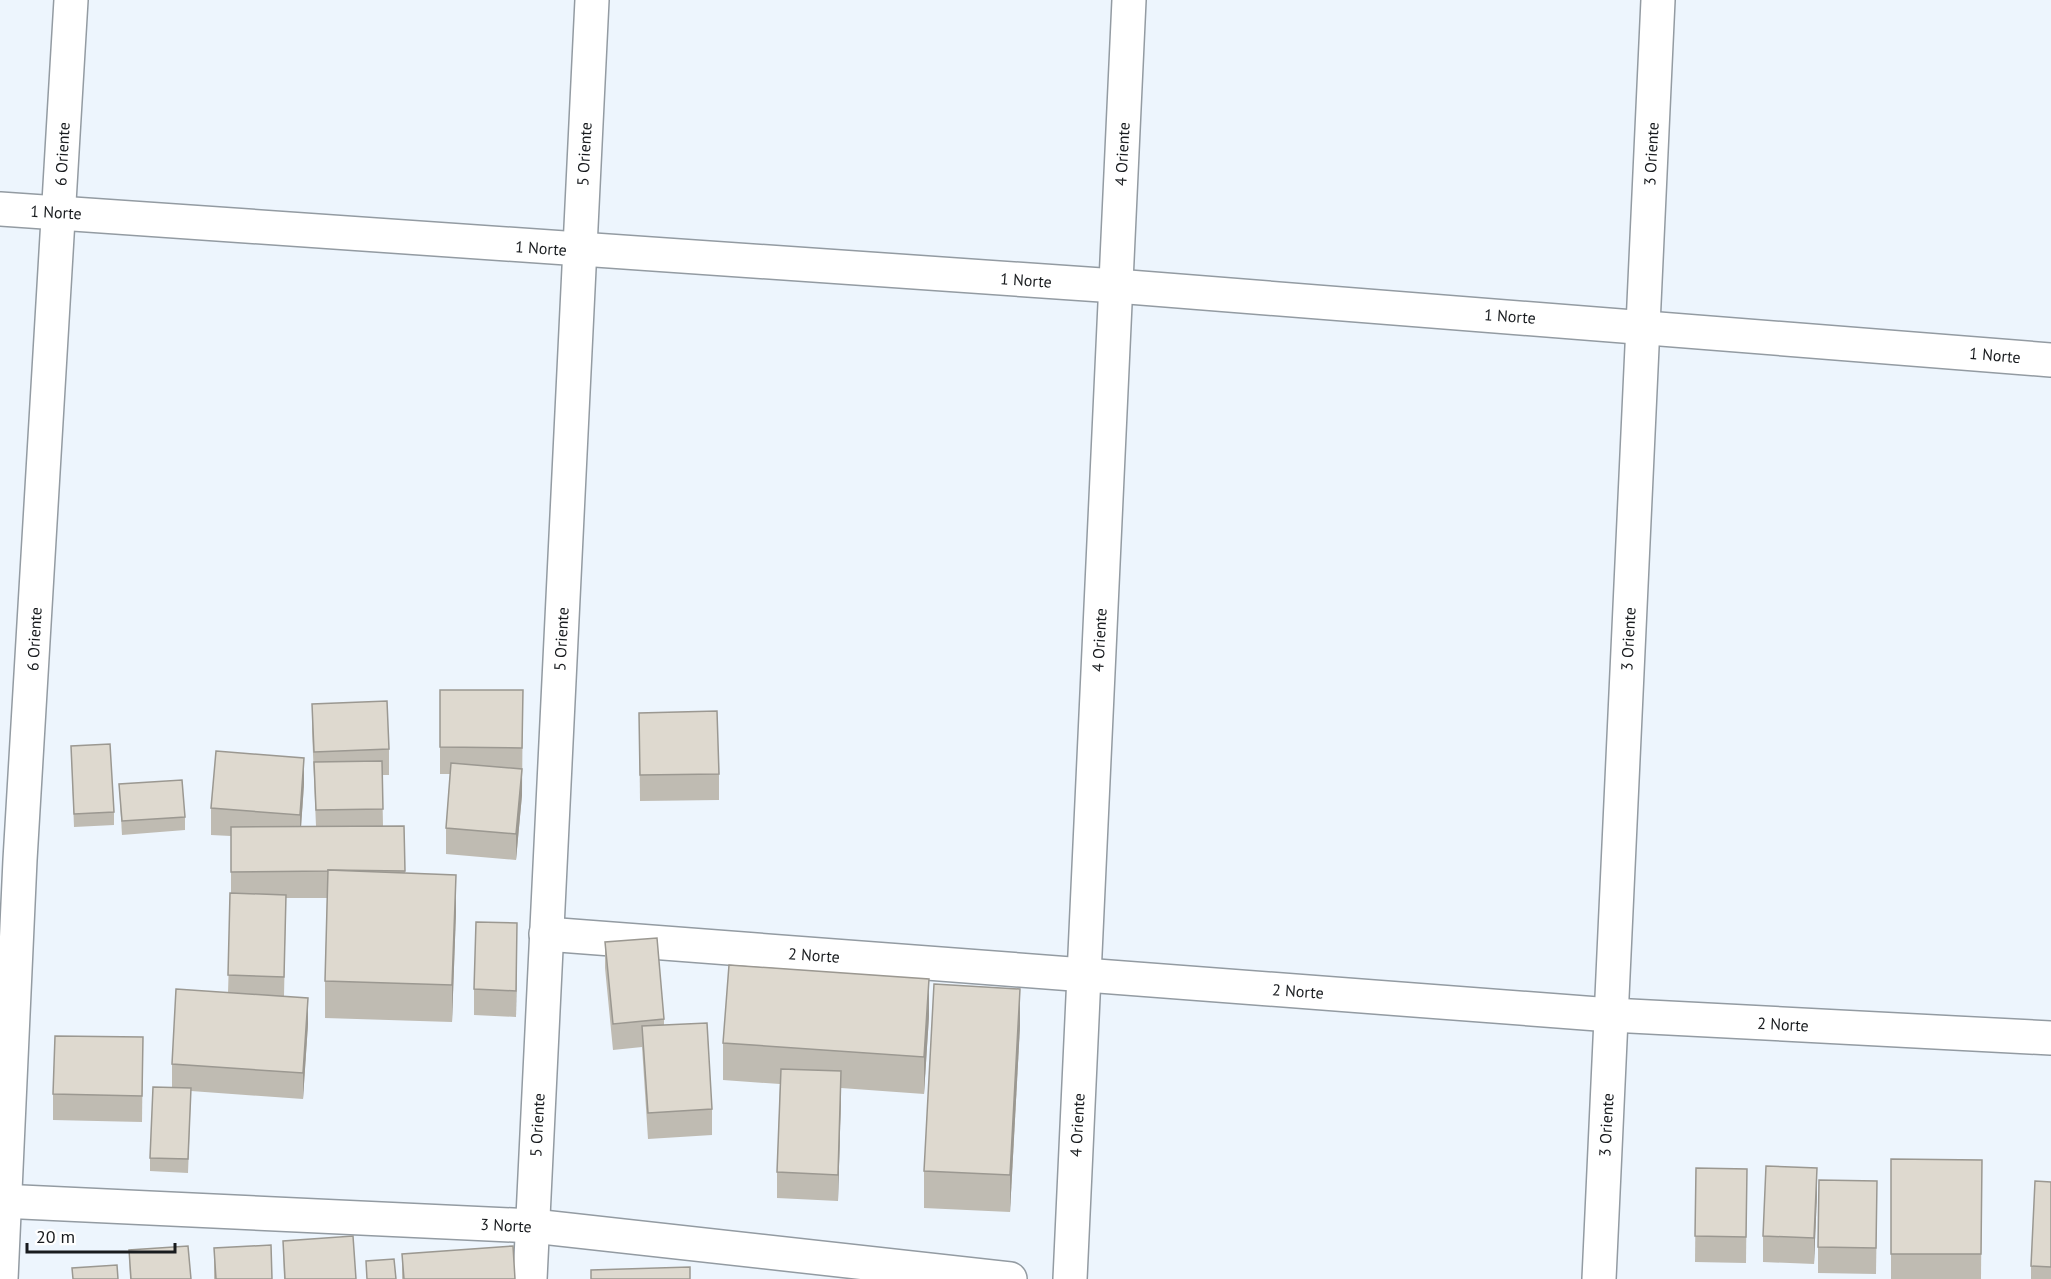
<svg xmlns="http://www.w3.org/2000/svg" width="2051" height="1279" font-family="'PT Sans',sans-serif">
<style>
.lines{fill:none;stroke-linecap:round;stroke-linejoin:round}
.minor-casing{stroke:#939ba2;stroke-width:36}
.minor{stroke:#fff;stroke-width:33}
.wall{fill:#bfbbb2}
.shaded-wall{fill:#9b9891}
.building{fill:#ded9cf;stroke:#9b9891;stroke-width:1.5}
.labels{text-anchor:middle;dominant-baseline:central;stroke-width:6;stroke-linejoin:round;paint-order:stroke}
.street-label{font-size:16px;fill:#181b1e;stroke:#fff}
</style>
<rect width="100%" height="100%" fill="#edf5fd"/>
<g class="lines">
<g class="minor-casing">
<g id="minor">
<polyline points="0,209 1116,286 2051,360"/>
<polyline points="546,934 1611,1015 2051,1038"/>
<polyline points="0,1201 533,1226 1010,1279"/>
<polyline points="1,1279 20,860 71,0"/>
<polyline points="530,1279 592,0"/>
<polyline points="1070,1279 1129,0"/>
<polyline points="1599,1279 1658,0"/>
</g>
</g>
<use href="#minor" class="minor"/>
</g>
<g class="wall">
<polygon points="440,690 523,690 522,795 516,860 446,854 446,828 450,774 440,774"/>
<polygon points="312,704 389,749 389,775 382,775 383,826 404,826 405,873 456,912 452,1022 325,1018 325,981 327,898 286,898 284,996 308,1024 303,1099 191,1091 188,1173 150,1171 150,1158 172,1088 172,1064 228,993 231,893 231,836 211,835 211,808 304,784 301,827 316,826 312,730"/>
<polygon points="639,713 719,774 719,800 640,801"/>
<polygon points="71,746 114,812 114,825 74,827"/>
<polygon points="119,784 185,817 185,830 122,835"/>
<polygon points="605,942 664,1019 664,1025 712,1109 712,1135 648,1139 642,1047 613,1050 605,968"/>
<polygon points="517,949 516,1017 474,1015 474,989"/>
<polygon points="929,1016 924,1094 841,1088 838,1201 777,1198 777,1172 780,1084 723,1080 723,1043"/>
<polygon points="1020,1026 1010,1212 924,1208 924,1171"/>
<polygon points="143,1037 142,1122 53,1120 53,1094"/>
<polygon points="1891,1159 1982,1160 1981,1279 1891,1279"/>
<polygon points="1696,1168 1747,1169 1746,1263 1695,1262"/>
<polygon points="2051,1182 2051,1279 2031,1279 2031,1266"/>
<polygon points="1817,1194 1814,1264 1763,1262 1763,1236"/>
<polygon points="1877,1207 1876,1274 1818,1273 1818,1247"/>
<polygon points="283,1241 356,1279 284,1279"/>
<polygon points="214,1248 272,1279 214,1279"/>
<polygon points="129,1250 191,1279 130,1279"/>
<polygon points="402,1254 515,1279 402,1279"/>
</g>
<g class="shaded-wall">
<polygon points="304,758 304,784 300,842 300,815"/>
<polygon points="522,769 522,795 516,860 516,834"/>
<polygon points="456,875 456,912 452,1022 452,985"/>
<polygon points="517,923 517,949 516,1017 516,991"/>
<polygon points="929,979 929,1016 924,1094 924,1057"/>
<polygon points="1020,989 1020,1026 1010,1212 1010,1175"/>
<polygon points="308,998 308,1024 303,1099 303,1073"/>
<polygon points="841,1071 841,1098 838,1201 838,1175"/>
<polygon points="1817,1168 1817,1194 1814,1264 1814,1238"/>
</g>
<g class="building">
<polygon points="440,690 523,690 522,748 440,747"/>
<polygon points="387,701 389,749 314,752 312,704"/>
<polygon points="717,711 719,774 640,775 639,713"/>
<polygon points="110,744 114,812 74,814 71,746"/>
<polygon points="216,751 304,758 300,815 211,808"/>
<polygon points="382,761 383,809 316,810 314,762"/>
<polygon points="451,763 522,769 516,834 446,828"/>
<polygon points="182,780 185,817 122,821 119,784"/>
<polygon points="404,826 405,871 328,870 328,871 231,872 231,827"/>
<polygon points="328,870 456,875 452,985 325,981"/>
<polygon points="230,893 286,895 284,977 228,975"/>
<polygon points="476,922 517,923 516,991 474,989"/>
<polygon points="657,938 664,1019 613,1024 605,942"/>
<polygon points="729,965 929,979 924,1057 723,1043"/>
<polygon points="934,984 1020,989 1010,1175 924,1171"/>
<polygon points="176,989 308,998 303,1073 172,1064"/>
<polygon points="707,1023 712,1109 648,1113 642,1026"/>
<polygon points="55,1036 143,1037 142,1096 53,1094"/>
<polygon points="781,1069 841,1071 838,1175 777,1172"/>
<polygon points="153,1087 191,1088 188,1159 150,1158"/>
<polygon points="1891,1159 1982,1160 1981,1254 1891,1254"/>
<polygon points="1766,1166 1817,1168 1814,1238 1763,1236"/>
<polygon points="1696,1168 1747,1169 1746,1237 1695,1236"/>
<polygon points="1819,1180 1877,1181 1876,1248 1818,1247"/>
<polygon points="2035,1181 2051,1182 2051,1267 2031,1266"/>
<polygon points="353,1236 356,1279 285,1279 283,1241"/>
<polygon points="271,1245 272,1279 216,1279 214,1248"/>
<polygon points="188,1246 191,1279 131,1279 129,1250"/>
<polygon points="513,1246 515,1279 404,1279 402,1254"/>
<polygon points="394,1259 396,1279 367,1279 366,1261"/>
<polygon points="117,1265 118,1279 73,1279 72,1268"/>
<polygon points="690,1267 690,1279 591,1279 591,1270"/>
</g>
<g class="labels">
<g class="street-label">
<text transform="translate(62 154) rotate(-87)">6 Oriente</text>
<text transform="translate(584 154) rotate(-87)">5 Oriente</text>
<text transform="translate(1122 154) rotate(-87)">4 Oriente</text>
<text transform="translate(1651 154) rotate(-87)">3 Oriente</text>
<text transform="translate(56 212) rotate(3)">1 Norte</text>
<text transform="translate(541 248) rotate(4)">1 Norte</text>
<text transform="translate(1026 280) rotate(4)">1 Norte</text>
<text transform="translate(1510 316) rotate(4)">1 Norte</text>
<text transform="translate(1995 355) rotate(5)">1 Norte</text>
<text transform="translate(34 639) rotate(-87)">6 Oriente</text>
<text transform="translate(561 639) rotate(-87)">5 Oriente</text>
<text transform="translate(1628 639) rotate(-87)">3 Oriente</text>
<text transform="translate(1099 640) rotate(-87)">4 Oriente</text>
<text transform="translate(814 955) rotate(4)">2 Norte</text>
<text transform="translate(1298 991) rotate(4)">2 Norte</text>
<text transform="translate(1783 1024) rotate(3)">2 Norte</text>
<text transform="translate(537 1125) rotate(-87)">5 Oriente</text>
<text transform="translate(1077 1125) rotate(-87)">4 Oriente</text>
<text transform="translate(1606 1125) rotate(-87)">3 Oriente</text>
<text transform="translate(506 1225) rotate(3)">3 Norte</text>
</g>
</g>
<path d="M27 1243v9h148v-9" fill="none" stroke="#181b1e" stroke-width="3"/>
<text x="36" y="1243" font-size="18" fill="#181b1e" stroke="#ffffff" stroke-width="4.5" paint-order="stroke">20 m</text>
</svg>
